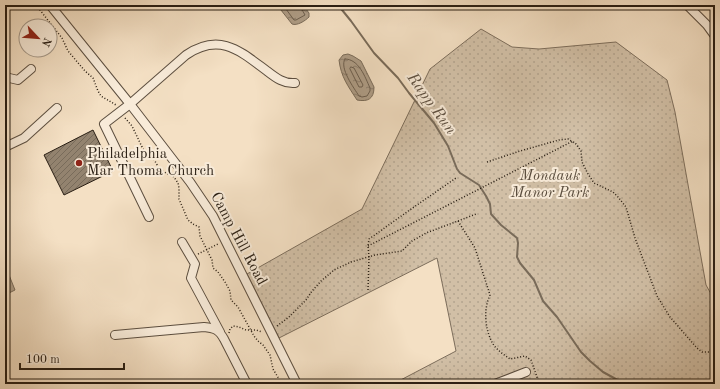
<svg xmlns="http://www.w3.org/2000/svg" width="720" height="389" font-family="'Old Standard TT',serif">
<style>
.green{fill:url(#green-dots);stroke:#7d6e5c}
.water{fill:url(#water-ripples);stroke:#796b59}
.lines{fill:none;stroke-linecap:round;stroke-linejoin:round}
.shore{stroke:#6c5e4e;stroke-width:1}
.stream{stroke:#796b59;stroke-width:2}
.building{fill:url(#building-hatch);stroke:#291e13}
.minor-casing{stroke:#5c4e3f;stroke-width:10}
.path{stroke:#291e13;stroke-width:1.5;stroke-dasharray:1 2;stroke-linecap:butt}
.minor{stroke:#f8ebd9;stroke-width:8}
.poi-dot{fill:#8f2418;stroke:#f8ebd9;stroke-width:1.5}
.labels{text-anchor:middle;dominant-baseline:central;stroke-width:4;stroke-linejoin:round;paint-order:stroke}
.poi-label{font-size:15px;fill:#291e13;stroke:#f8ebd9;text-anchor:start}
.park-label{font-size:15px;font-style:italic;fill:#5b4e3f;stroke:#f8ebd9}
.street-label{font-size:15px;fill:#291e13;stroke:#f8ebd9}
.water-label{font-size:16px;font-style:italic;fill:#5f5142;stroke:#f8ebd9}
</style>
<defs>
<pattern id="green-dots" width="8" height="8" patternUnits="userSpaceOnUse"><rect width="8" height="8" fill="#d1bfa6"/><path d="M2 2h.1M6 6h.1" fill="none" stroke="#b3a48e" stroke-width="1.8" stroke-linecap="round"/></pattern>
<pattern id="water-ripples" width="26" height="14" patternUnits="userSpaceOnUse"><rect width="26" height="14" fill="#af9e88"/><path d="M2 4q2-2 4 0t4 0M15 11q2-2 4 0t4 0" fill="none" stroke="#8e806e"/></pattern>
<pattern id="building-hatch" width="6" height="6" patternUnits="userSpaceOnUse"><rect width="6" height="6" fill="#93836f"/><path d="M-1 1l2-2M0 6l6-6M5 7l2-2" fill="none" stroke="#786b5a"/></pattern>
</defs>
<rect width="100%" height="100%" fill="#f4e0c4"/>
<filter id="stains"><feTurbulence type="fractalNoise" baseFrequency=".005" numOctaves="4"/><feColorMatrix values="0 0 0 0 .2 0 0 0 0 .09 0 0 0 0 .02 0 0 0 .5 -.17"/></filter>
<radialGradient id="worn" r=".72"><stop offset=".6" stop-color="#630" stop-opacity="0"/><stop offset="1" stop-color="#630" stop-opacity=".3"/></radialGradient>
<polygon class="green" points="481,29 512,47 539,49 616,42 667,80 675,112 706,285 715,301 715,384 393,384 456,351 437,258 279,338 247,274 362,209 430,69"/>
<g class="water">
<path d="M277 5H303L309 13V17C305 21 297 26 292 24Z"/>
<path d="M348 54 353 56 361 61 374 87C374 99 368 102 357 100 348 86 341 77 339 60L343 55Z"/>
<polygon points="9,275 15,290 5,295 5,277"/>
</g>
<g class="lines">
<g class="shore">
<polyline points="283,5 294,20 296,20 305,15 301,8 301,5"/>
<path d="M345 59C359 59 365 77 370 88V91L367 96 362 97 359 96C354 88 339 68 345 59Z"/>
<polygon points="351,67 354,68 363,85 362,87 359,87 350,69"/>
</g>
<polyline class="stream" points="338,5 351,21 374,53 398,78 409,93 434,123 448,146 457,169 460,173 479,185 486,196 490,204 491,214 501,225 517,238 518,243 517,257 520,263 534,280 543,301 557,317 581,352 590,361 603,372 625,384"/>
</g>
<polygon class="building" points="93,130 113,171 64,195 44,155"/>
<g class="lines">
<g class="minor-casing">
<g id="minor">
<polyline points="50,5 130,104 190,182 213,216 297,384"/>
<polyline points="687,5 707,25 715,36"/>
<polyline points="5,77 18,80 31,69"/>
<polyline points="5,147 24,138 57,108"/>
<path d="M149 217 104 124 130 104 186 55C220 32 240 51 267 71 276 78 284 84 295 83"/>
<polyline points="182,242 195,264 191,278 220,332"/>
<path d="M115 335 204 327C215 328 219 330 224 339L247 384"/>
<polyline points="495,384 526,372"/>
</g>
</g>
<g class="path">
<polyline points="36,5 62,38 68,51 85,71 93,78 98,91 101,96 116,105"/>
<polyline points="125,118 132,126 143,149 152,156 160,170 174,177 178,183 179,188 179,199 188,220 193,224 199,227 200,236 212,260 213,268 218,272 225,282 230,291 231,300 238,307 254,336 258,341 263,345 270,355 273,369 282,384"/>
<polyline points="487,162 520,151 559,140 568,139 576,144 581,151 582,162 588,174 594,183 613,192 618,197 626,207 635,238 657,296 670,317 697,348 702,352 715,352"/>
<polyline points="458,221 476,214"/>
<polyline points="368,246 573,141"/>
<polyline points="198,254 218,244"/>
<polyline points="368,290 369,257 368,246 369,239 414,207 456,178"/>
<path d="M277 326 289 317 306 300 312 291 321 281 334 270 351 262 375 255 402 251 412 241 426 233 458 221 475 248 490 295C483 310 485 330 493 344 497 350 504 355 510 359L525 356 531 360 537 377 536 384"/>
<polyline points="229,333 230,329 233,326 239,327 246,330 256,330 262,332"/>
</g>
<use href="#minor" class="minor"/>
</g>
<circle class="poi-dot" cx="79" cy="163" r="4"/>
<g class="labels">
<g class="poi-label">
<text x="87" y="154">Philadelphia<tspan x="87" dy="17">Mar Thoma Church</tspan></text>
</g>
<g class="park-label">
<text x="550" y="176">Mondauk<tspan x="550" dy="17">Manor Park</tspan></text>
</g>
<g class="street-label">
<text transform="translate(238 239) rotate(62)">Camp Hill Road</text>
</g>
<g class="water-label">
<text transform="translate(431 104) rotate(54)">Rapp Run</text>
</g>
</g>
<rect width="720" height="389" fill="none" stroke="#f4e0c4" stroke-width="20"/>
<rect x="6" y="6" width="708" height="377" fill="none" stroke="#291e13" stroke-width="2"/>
<rect x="10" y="10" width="700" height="369" fill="none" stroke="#291e13"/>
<g transform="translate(38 38) rotate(116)"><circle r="19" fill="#f8ebd9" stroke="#a5998a"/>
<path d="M0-3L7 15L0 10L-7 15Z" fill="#8f2418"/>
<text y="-6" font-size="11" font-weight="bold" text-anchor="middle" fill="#291e13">N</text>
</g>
<path d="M20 363v6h104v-6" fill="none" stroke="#291e13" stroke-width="2"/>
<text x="26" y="363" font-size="12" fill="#291e13" stroke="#f8ebd9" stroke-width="3" paint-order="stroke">100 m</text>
<rect width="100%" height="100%" filter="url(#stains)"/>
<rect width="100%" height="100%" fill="url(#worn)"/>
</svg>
